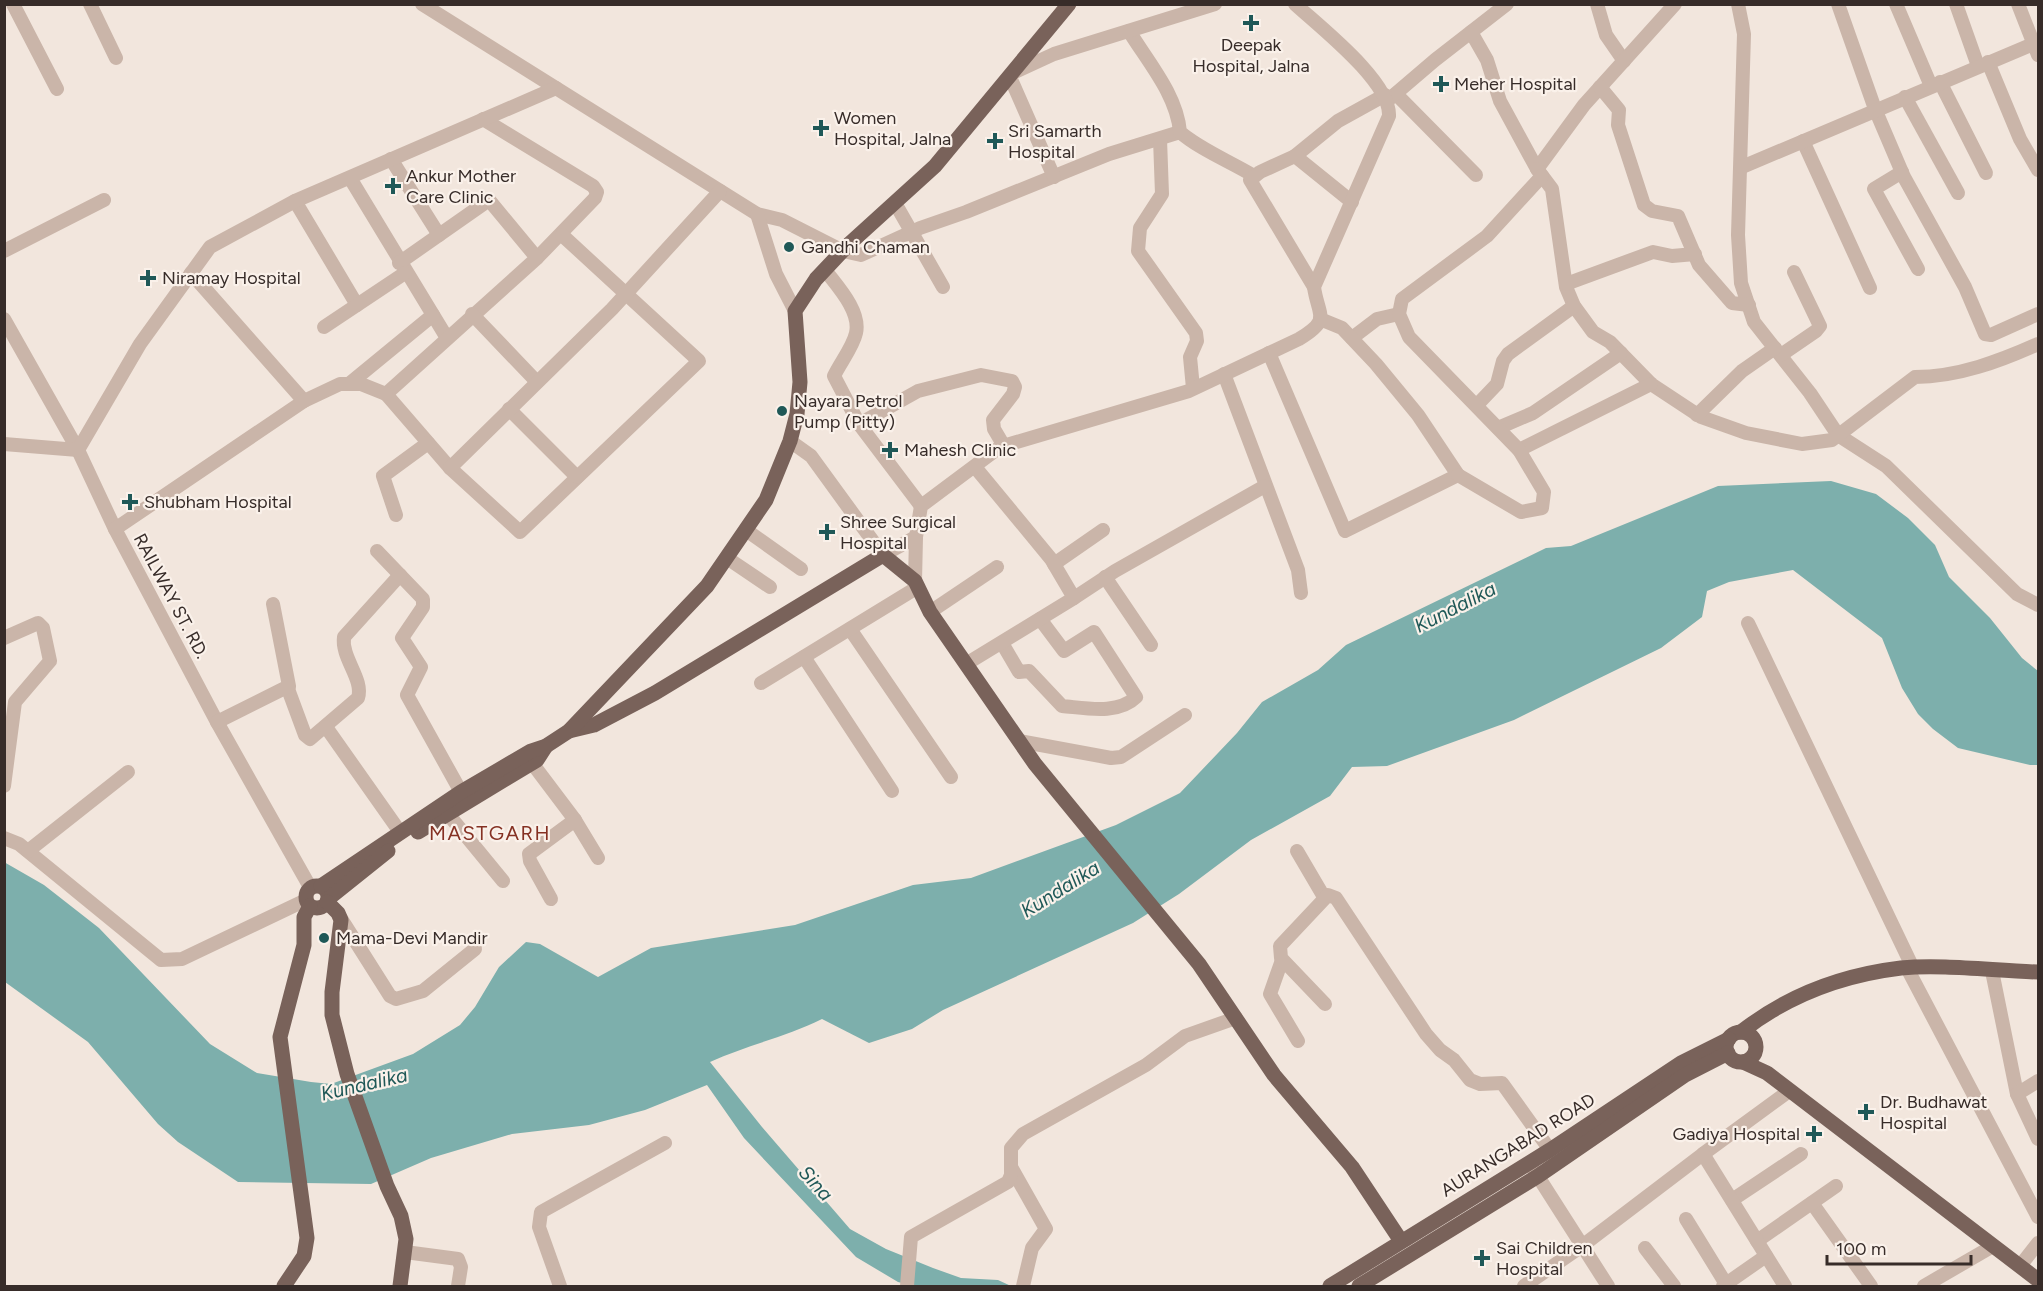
<svg xmlns="http://www.w3.org/2000/svg" width="2043" height="1291" font-family="Figtree,sans-serif">
<style>
.water{fill:#7dafac}
.lines{fill:none;stroke-linecap:round;stroke-linejoin:round}
.minor{stroke:#cab5a9;stroke-width:14}
.major{stroke:#79625a;stroke-width:15}
.poi-dot{fill:#1f5857;stroke:#faf1ea;stroke-width:2}
.labels{text-anchor:middle;dominant-baseline:central;stroke-width:4.5;stroke-linejoin:round;paint-order:stroke}
.poi-label{font-size:18px;fill:#372c29;stroke:#faf1ea;text-anchor:start}
.street-label{font-size:18px;fill:#372c29;stroke:#faf1ea}
.water-label{font-size:20px;font-style:italic;fill:#1f5857;stroke:#faf1ea}
.neighbourhood-label{font-size:20px;letter-spacing:1.5px;fill:#853123;stroke:#faf1ea}
</style>
<rect width="100%" height="100%" fill="#f2e6dd"/>
<path class="water" d="M1831 481 1876 494 1908 518 1935 545 1949 577 1990 618 2022 658 2038 671V765H2030L1958 748 1933 729 1918 714 1902 688 1882 638 1793 570 1729 582 1707 591 1702 617 1661 648 1514 720 1387 766 1352 767 1330 796 1251 840 1179 894 1133 923 943 1010 912 1029 869 1043 822 1019C786 1037 747 1045 710 1062L762 1127 850 1229 886 1249 933 1268 961 1278 998 1280 1011 1286H914L898 1282 856 1257 744 1138 707 1085 645 1110 589 1125 512 1134 431 1158 371 1184 238 1182 178 1142 158 1124 88 1042 5 982 4 862 44 885 99 928 210 1044 257 1073 311 1082 331 1084 413 1054 460 1025 475 1007 499 967 526 942 540 944 598 977 651 948 795 925 913 885 971 878 1116 825 1180 793 1237 733 1262 702 1318 670 1346 645 1546 548 1571 546 1718 486Z"/>
<g class="lines">
<g class="minor">
<polyline points="13,4 57,89"/>
<polyline points="90,4 116,58"/>
<polyline points="422,4 757,214 782,220 843,251 861,255 920,228 966,212 1109,154 1180,132"/>
<polyline points="1597,4 1606,35 1624,61"/>
<polyline points="1738,4 1744,34 1738,235 1741,283 1754,322 1810,393 1838,435 1886,466 2017,594 2038,605"/>
<polyline points="1838,4 1875,109 1904,177 1965,287 1985,334 1991,335 2038,314"/>
<polyline points="1896,4 1931,86"/>
<polyline points="1956,4 1978,66"/>
<polyline points="2018,4 2038,55"/>
<path d="M1129 31C1148 62 1177 95 1180 132 1199 149 1231 162 1254 176"/>
<polyline points="1471,32 1487,60 1500,101 1537,169 1584,105 1675,4"/>
<polyline points="1988,62 2020,139 2038,170"/>
<polyline points="1015,72 1054,54 1215,4"/>
<polyline points="1010,77 1054,177"/>
<polyline points="1940,82 1986,173"/>
<polyline points="1600,87 1619,110 1618,125 1644,205 1652,211 1678,216 1699,265 1732,303 1749,305"/>
<polyline points="1396,94 1476,175"/>
<polyline points="1905,97 1958,193"/>
<polyline points="1387,101 1435,60 1507,4"/>
<polyline points="483,119 593,186 597,192 595,198 537,258"/>
<polyline points="1160,139 1162,194 1140,228 1138,251 1196,333 1197,341 1190,357 1193,388"/>
<polyline points="1803,141 1870,288"/>
<polyline points="1295,156 1338,121 1385,95"/>
<polyline points="391,159 439,235"/>
<polyline points="1742,167 2038,42"/>
<path d="M1537 169 1552 189 1566 287 1574 306 1593 332 1610 342 1651 384 1701 417 1746 433 1802 444 1832 440 1915 377C1958 377 2000 361 2038 344"/>
<polyline points="1902,172 1874,189 1918,269"/>
<polyline points="350,178 447,338"/>
<polyline points="295,201 357,305"/>
<polyline points="895,203 943,287"/>
<polyline points="757,214 776,274 795,311"/>
<polyline points="4,251 104,200"/>
<polyline points="399,263 489,200 537,258 386,394 450,468 520,532 699,361 562,235"/>
<path d="M825 270C837 286 861 311 856 333 853 347 840 363 834 376L859 424 921 506"/>
<polyline points="191,273 304,401"/>
<polyline points="1566,284 1653,252 1672,256 1695,254"/>
<polyline points="1314,287 1250,180 1260,172 1295,156 1352,202"/>
<polyline points="472,314 537,382"/>
<polyline points="4,319 78,450 115,529 217,722 310,887"/>
<polyline points="324,327 405,273"/>
<polyline points="1352,338 1377,319 1399,314"/>
<polyline points="1269,353 1345,531 1458,475 1418,415 1376,364 1342,328 1320,319"/>
<polyline points="1781,355 1816,331 1820,326 1794,272"/>
<polyline points="1224,374 1298,570 1301,593"/>
<polyline points="349,384 433,315"/>
<polyline points="1477,405 1497,384 1503,361 1508,354 1574,306"/>
<polyline points="509,409 577,477"/>
<polyline points="1697,415 1742,371 1775,348"/>
<polyline points="859,424 918,391 981,375 1012,381 1015,387 1013,394 993,420 994,429 1004,446"/>
<polyline points="1498,428 1533,413 1621,353"/>
<polyline points="790,441 811,456 883,555 916,537"/>
<polyline points="4,444 78,450 140,344 210,247 295,201 556,88"/>
<polyline points="1519,450 1651,384"/>
<polyline points="450,468 612,309 720,191"/>
<polyline points="1458,475 1521,512 1542,508 1544,492 1519,450 1409,337 1399,314 1402,299 1487,236 1542,176"/>
<polyline points="396,515 383,476 428,443"/>
<polyline points="115,529 304,401 340,384 361,384 386,394"/>
<polyline points="746,530 801,569"/>
<polyline points="377,551 423,599 423,607 402,638 421,667 407,695 461,792"/>
<polyline points="727,558 770,587"/>
<polyline points="1054,564 1103,530"/>
<polyline points="1105,577 1151,645"/>
<path d="M915 581 916 537 921 506 1000 447 1189 391 1299 339C1332 319 1318 316 1314 287L1389 116C1391 82 1320 27 1295 4"/>
<polyline points="1074,598 1115,571 1265,486"/>
<polyline points="930,612 997,567"/>
<polyline points="1748,623 1913,968"/>
<polyline points="850,629 951,777"/>
<polyline points="4,638 38,623 43,628 50,661 15,702 4,786"/>
<path d="M1002 643 1019 672 1029 671 1062 706C1086 708 1118 715 1136 697L1094 632 1064 651 1040 619"/>
<polyline points="804,657 892,791"/>
<polyline points="966,664 1074,598 1051,559 975,467"/>
<polyline points="761,683 918,587"/>
<path d="M288 689 305 735 310 739 358 698C364 679 341 658 344 637L400 575"/>
<polyline points="217,722 289,686 273,604"/>
<polyline points="326,727 400,832"/>
<polyline points="1019,741 1111,758 1121,757 1185,715"/>
<polyline points="532,763 575,820 598,858"/>
<polyline points="448,814 503,881"/>
<polyline points="4,838 19,844 161,960 182,959 306,900"/>
<polyline points="28,851 128,772"/>
<polyline points="1297,851 1324,897"/>
<polyline points="551,899 530,861 529,854 575,820"/>
<polyline points="340,917 390,996 396,999 423,991 475,949"/>
<polyline points="1282,960 1270,994 1298,1041"/>
<polyline points="1907,968 2038,1217"/>
<polyline points="1992,971 2017,1094 2038,1139"/>
<polyline points="1325,1004 1281,958 1280,946 1328,895 1336,898 1426,1034 1440,1050 1454,1060 1470,1080 1480,1084 1502,1083 1550,1150"/>
<polyline points="2017,1094 2038,1081"/>
<polyline points="1703,1154 1789,1091"/>
<polyline points="1011,1167 1046,1229 1032,1248 1023,1286"/>
<polyline points="1532,1167 1608,1286"/>
<polyline points="1732,1200 1801,1154"/>
<polyline points="1812,1203 1871,1286"/>
<polyline points="1686,1219 1726,1284"/>
<polyline points="1757,1241 1836,1186"/>
<polyline points="1645,1248 1674,1286"/>
<polyline points="405,1252 458,1259 461,1267 458,1286"/>
<polyline points="2020,1266 2038,1243"/>
<polyline points="560,1286 539,1227 541,1212 665,1143"/>
<polyline points="907,1286 911,1237 1008,1182 1011,1175 1011,1148 1023,1134 1146,1065 1185,1036 1236,1018"/>
<polyline points="1524,1286 1582,1246 1703,1154 1785,1286"/>
<polyline points="1723,1286 1766,1256"/>
<polyline points="1924,1286 1993,1246"/>
</g>
<g class="major">
<polyline points="569,731 594,725 655,693 883,555 915,581 930,612 1035,764 1199,964 1274,1075 1352,1167 1401,1241"/>
<polyline points="418,832 537,760 546,746"/>
<circle cx="317" cy="897" r="11"/>
<polyline points="321,886 461,792 531,751 546,746 569,731 707,586 766,500 790,441 797,414 800,382 795,311 816,279 848,245 935,166 1069,4"/>
<polyline points="328,899 388,851"/>
<polyline points="327,902 338,913 341,920 332,992 332,1015 347,1074 387,1186 401,1216 406,1239 400,1286"/>
<path d="M1741 1032C1788 995 1843 975 1901 968 1943 964 1996 971 2038 972"/>
<circle cx="1741" cy="1047" r="15"/>
<polyline points="1743,1062 1767,1073 2038,1280"/>
<polyline points="284,1286 304,1256 307,1238 280,1037 304,945 304,917 310,906"/>
<polyline points="1330,1286 1550,1150 1681,1063 1729,1039"/>
<polyline points="1359,1286 1538,1176 1685,1075 1728,1053"/>
</g>
</g>
<g class="poi-dot">
<path d="M1248 14h6v6h6v6h-6v6h-6v-6h-6v-6h6z"/>
<path d="M1438 75h6v6h6v6h-6v6h-6v-6h-6v-6h6z"/>
<path d="M818 119h6v6h6v6h-6v6h-6v-6h-6v-6h6z"/>
<path d="M992 132h6v6h6v6h-6v6h-6v-6h-6v-6h6z"/>
<path d="M390 177h6v6h6v6h-6v6h-6v-6h-6v-6h6z"/>
<circle cx="789" cy="247" r="6"/>
<path d="M145 269h6v6h6v6h-6v6h-6v-6h-6v-6h6z"/>
<circle cx="782" cy="411" r="6"/>
<path d="M887 441h6v6h6v6h-6v6h-6v-6h-6v-6h6z"/>
<path d="M127 493h6v6h6v6h-6v6h-6v-6h-6v-6h6z"/>
<path d="M824 523h6v6h6v6h-6v6h-6v-6h-6v-6h6z"/>
<circle cx="324" cy="938" r="6"/>
<path d="M1863 1103h6v6h6v6h-6v6h-6v-6h-6v-6h6z"/>
<path d="M1811 1125h6v6h6v6h-6v6h-6v-6h-6v-6h6z"/>
<path d="M1479 1249h6v6h6v6h-6v6h-6v-6h-6v-6h6z"/>
</g>
<g class="labels">
<g class="poi-label">
<text x="1251" y="45" text-anchor="middle">Deepak<tspan x="1251" dy="21">Hospital, Jalna</tspan></text>
<text x="1454" y="84">Meher Hospital</text>
<text x="834" y="118">Women<tspan x="834" dy="21">Hospital, Jalna</tspan></text>
<text x="1008" y="131">Sri Samarth<tspan x="1008" dy="21">Hospital</tspan></text>
<text x="406" y="176">Ankur Mother<tspan x="406" dy="21">Care Clinic</tspan></text>
<text x="801" y="247">Gandhi Chaman</text>
<text x="162" y="278">Niramay Hospital</text>
<text x="794" y="401">Nayara Petrol<tspan x="794" dy="21">Pump (Pitty)</tspan></text>
<text x="904" y="450">Mahesh Clinic</text>
<text x="144" y="502">Shubham Hospital</text>
<text x="840" y="522">Shree Surgical<tspan x="840" dy="21">Hospital</tspan></text>
<text x="336" y="938">Mama-Devi Mandir</text>
<text x="1880" y="1102">Dr. Budhawat<tspan x="1880" dy="21">Hospital</tspan></text>
<text x="1800" y="1134" text-anchor="end">Gadiya Hospital</text>
<text x="1496" y="1248">Sai Children<tspan x="1496" dy="21">Hospital</tspan></text>
</g>
<g class="street-label">
<text transform="translate(171 596) rotate(62)">RAILWAY ST. RD.</text>
<text transform="translate(1518 1145) rotate(-32)">AURANGABAD ROAD</text>
</g>
<g class="water-label">
<text transform="translate(1455 607) rotate(-27)">Kundalika</text>
<text transform="translate(1060 889) rotate(-32)">Kundalika</text>
<text transform="translate(364 1084) rotate(-13)">Kundalika</text>
<text transform="translate(816 1183) rotate(48)">Sina</text>
</g>
<g class="neighbourhood-label">
<text x="490" y="833">MASTGARH</text>
</g>
</g>
<rect width="2043" height="1291" fill="none" stroke="#372c29" stroke-width="12"/>
<path d="M1827 1255v9h144v-9" fill="none" stroke="#372c29" stroke-width="3"/>
<text x="1836" y="1255" font-size="18" fill="#372c29" stroke="#faf1ea" stroke-width="4.5" paint-order="stroke">100 m</text>
</svg>
